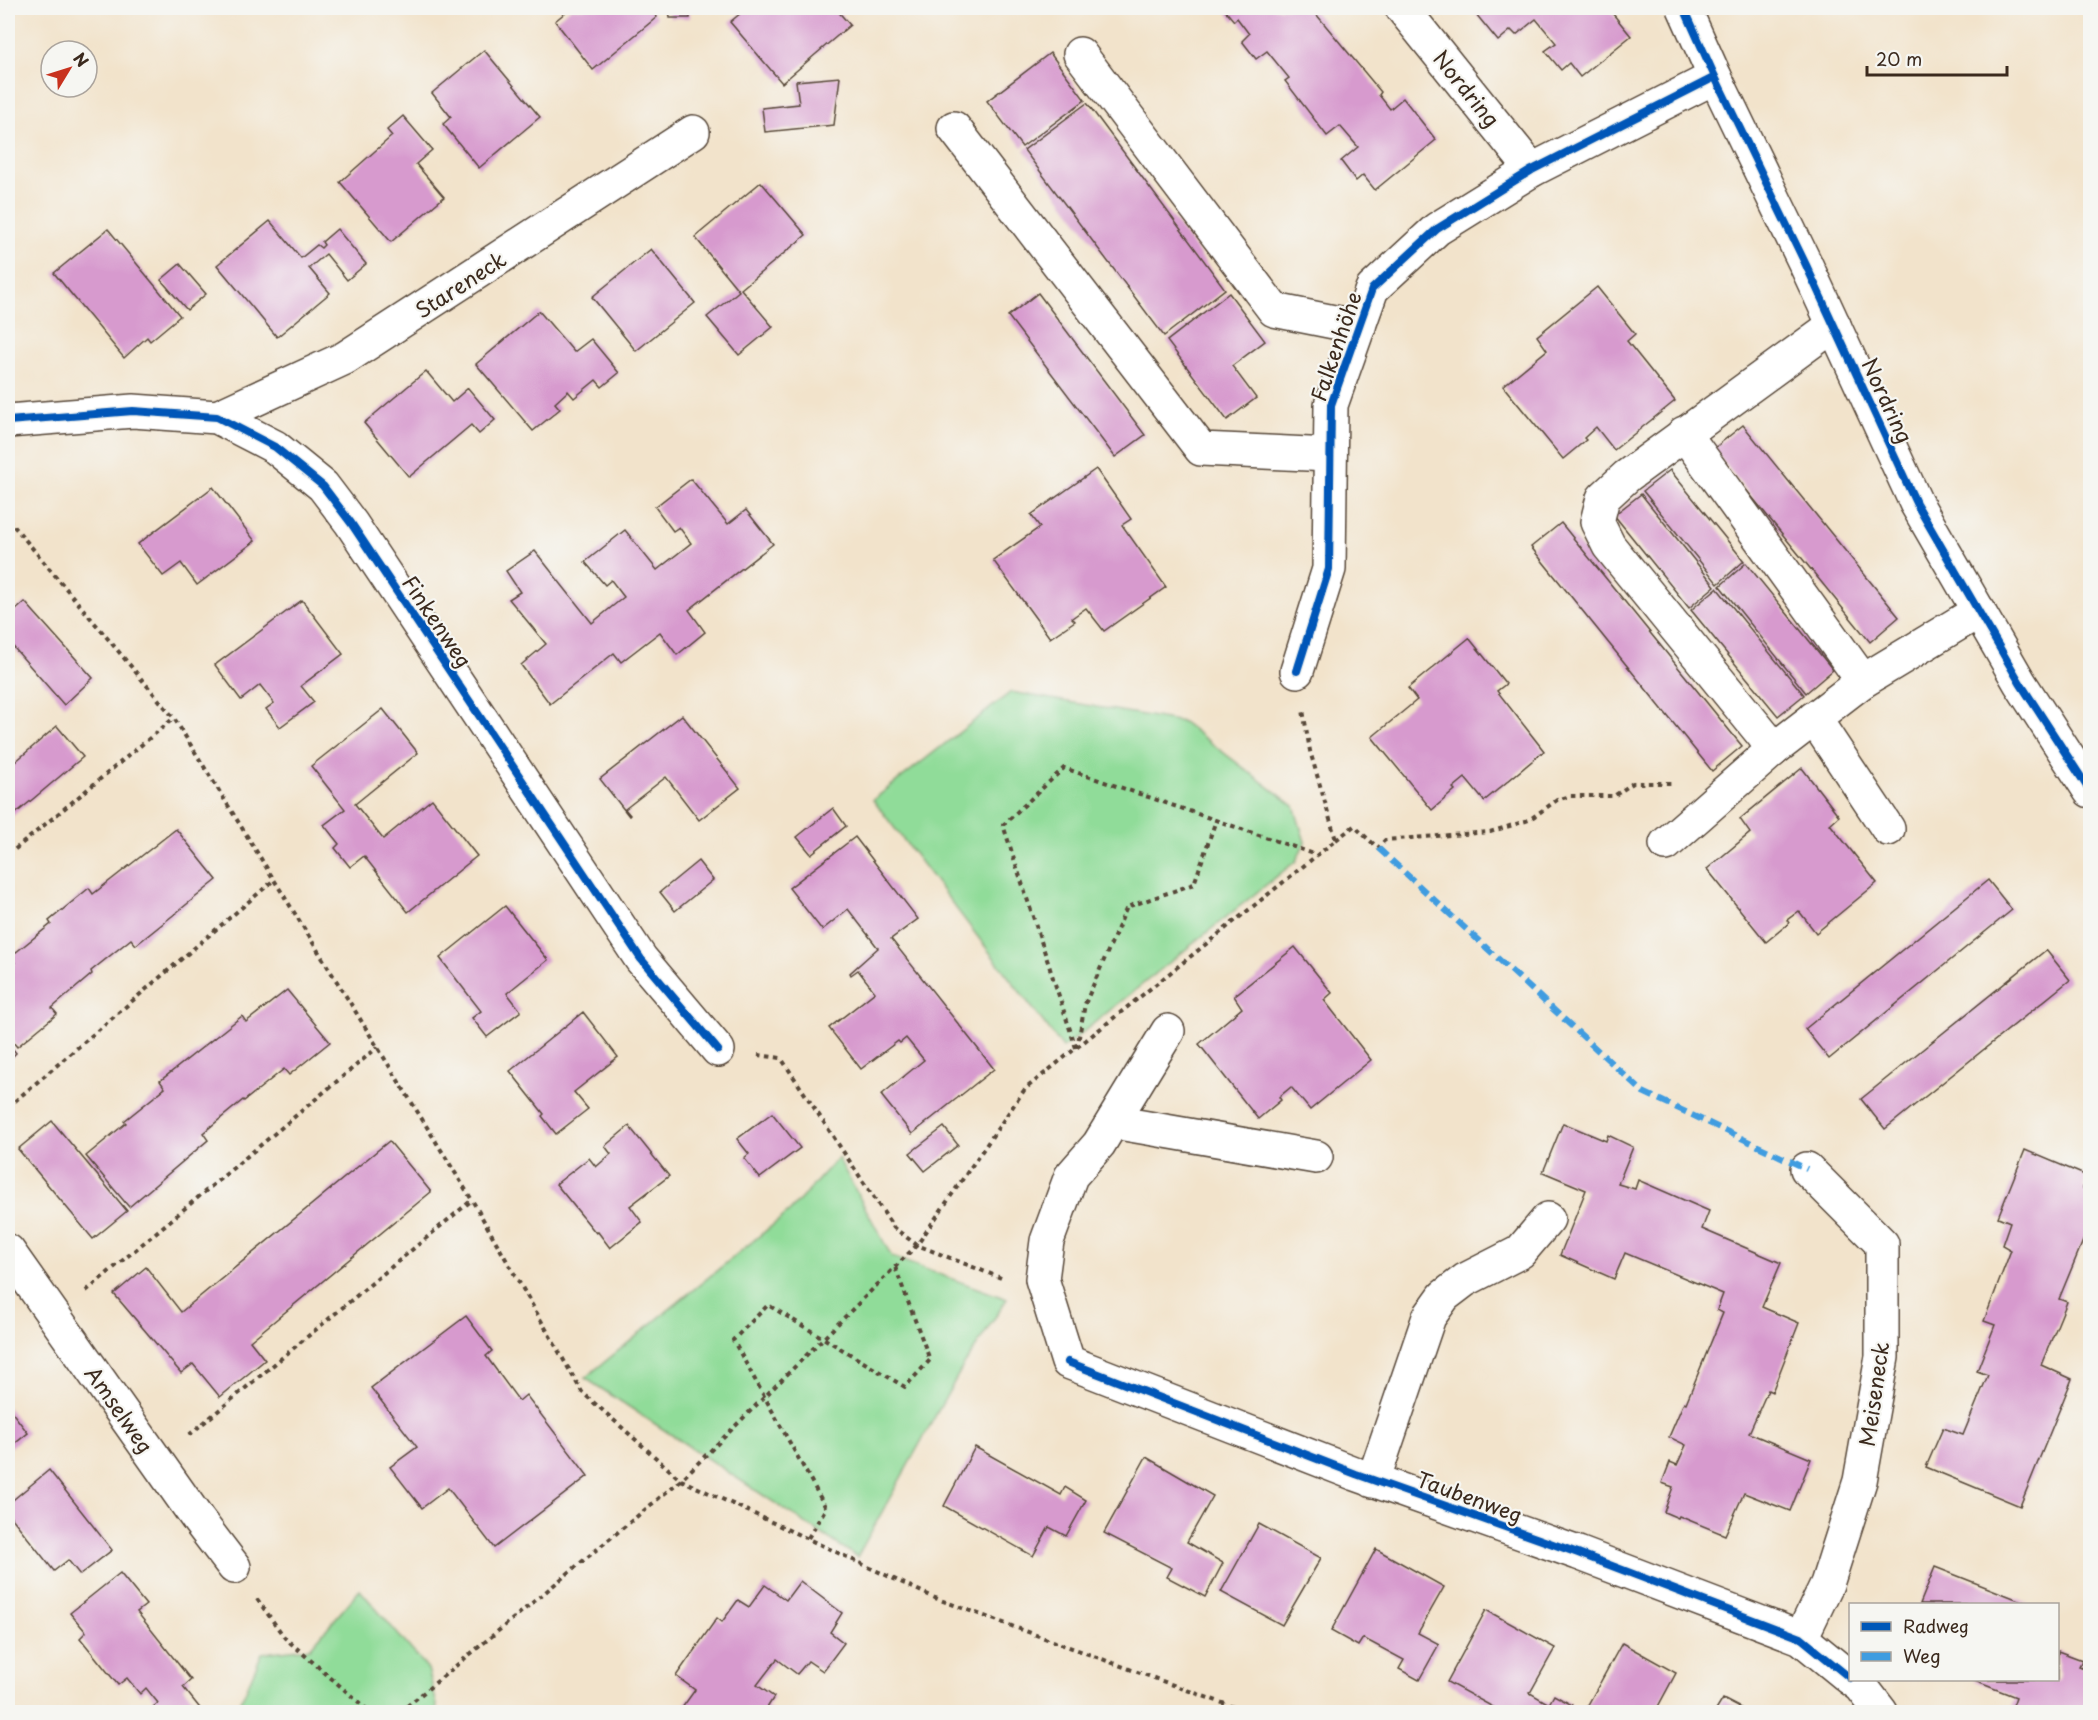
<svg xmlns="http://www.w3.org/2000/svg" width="2098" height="1720" font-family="'Playpen Sans',sans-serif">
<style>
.green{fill:#90dc99;stroke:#66835c;stroke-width:1.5}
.building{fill:#d79ace}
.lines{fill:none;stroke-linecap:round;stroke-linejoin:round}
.minor-casing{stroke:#564638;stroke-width:36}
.path{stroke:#564638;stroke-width:4;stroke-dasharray:4.5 4.5;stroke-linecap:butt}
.minor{stroke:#fff;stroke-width:33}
.quiet{stroke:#3f9ce0;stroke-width:6;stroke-dasharray:12 6;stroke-linecap:butt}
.cycleway-casing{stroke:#f6f6f2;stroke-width:11}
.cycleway{stroke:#0057b8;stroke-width:8}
.labels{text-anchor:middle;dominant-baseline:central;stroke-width:4.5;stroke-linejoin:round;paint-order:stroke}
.street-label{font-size:21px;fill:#3b2a1e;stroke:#f6f6f2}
</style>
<rect width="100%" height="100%" fill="#f6f6f2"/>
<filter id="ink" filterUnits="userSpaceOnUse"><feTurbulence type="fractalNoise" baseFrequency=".0167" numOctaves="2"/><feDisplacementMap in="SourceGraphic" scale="12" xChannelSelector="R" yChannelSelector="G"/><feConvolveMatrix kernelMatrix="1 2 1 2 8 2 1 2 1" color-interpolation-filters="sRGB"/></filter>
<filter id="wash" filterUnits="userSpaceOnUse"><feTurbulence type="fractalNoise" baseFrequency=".008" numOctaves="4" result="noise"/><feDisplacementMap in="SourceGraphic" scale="24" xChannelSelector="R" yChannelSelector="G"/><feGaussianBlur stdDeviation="1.35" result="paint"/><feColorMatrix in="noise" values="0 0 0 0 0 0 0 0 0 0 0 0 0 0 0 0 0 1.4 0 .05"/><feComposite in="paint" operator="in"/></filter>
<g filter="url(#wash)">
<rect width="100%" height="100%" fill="#f2e3cb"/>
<g class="green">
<polygon points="1011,692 1183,722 1294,806 1305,842 1296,861 1063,1048 873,800"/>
<polygon points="838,1158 892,1257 1007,1299 962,1368 857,1557 585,1378 790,1211"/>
<polygon points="360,1590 428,1669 437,1705 436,1712 245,1712 239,1706 262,1653 310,1648"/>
</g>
<g id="blocks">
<g class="building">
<polygon points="571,8 649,8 657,17 593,70 555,21"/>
<polygon points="669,8 690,8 690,18 670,18"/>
<polygon points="747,8 835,8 850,25 782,83 730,22"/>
<polygon points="1223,8 1311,8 1381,92 1379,95 1390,109 1403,98 1436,140 1375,190 1363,175 1356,181 1341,161 1358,147 1340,126 1327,136 1285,81 1289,78 1267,51 1256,59 1242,41 1249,34 1237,18 1234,21"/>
<polygon points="1471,8 1608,8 1631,36 1580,77 1569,63 1561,70 1545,51 1556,43 1536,19 1516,35 1511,30 1498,41"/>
<polygon points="484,50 540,117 479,168 443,124 451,117 432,93"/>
<polygon points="1050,53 1085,100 1022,147 987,101"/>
<polygon points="840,77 834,125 765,132 762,108 799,104 796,81"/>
<polygon points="1087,103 1225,289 1164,336 1024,150"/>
<polygon points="403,116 432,150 416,164 444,197 391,242 340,182 392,136 387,130"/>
<polygon points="761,182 806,235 741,289 773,327 739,355 707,317 739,291 695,237"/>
<polygon points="270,221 301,258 317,245 321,248 324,245 322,242 337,229 366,264 347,280 326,254 309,268 330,293 277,337 217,265"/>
<polygon points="108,229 180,316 150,341 147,337 124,358 54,273"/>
<polygon points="651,249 695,303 636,351 592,297"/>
<polygon points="180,264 206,294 187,310 161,280"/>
<polygon points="1597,287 1635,334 1627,341 1675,401 1614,450 1596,427 1584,438 1586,440 1563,459 1503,386 1547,350 1537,336"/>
<polygon points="1038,293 1145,435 1115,457 1008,316"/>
<polygon points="1229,293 1265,341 1232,366 1256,398 1227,420 1167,341"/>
<polygon points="539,311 574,352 591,339 619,373 602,387 596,380 574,398 568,391 555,403 560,409 533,431 476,364"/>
<polygon points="426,371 452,402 468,388 495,420 479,434 471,425 409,477 364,423"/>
<polygon points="1743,425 1899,617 1870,642 1713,449"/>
<polygon points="1096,469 1131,519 1122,525 1166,587 1104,631 1086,608 1072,618 1075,621 1050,638 993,560 1040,527 1031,515"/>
<polygon points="1670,470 1744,561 1718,584 1643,491"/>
<polygon points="691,479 728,524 746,510 773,544 689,610 705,632 677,655 660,632 621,662 614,653 550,704 521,665 546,644 509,599 520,592 506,571 535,551 592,623 624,597 611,580 605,585 585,562 625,530 657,570 691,543 679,527 673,531 655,507"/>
<polygon points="213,487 255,541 197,585 181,563 163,576 138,544"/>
<polygon points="1641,494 1715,586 1689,608 1614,515"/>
<polygon points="1561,523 1742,746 1712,771 1531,547"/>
<polygon points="1746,563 1833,670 1806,693 1720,586"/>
<polygon points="1717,588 1804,695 1778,716 1691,610"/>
<polygon points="302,600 343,654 301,686 314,702 280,727 266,709 274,703 260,685 241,700 215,665"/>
<polygon points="25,602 93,678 64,705 8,641 8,617"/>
<polygon points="1469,638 1506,684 1497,691 1544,751 1484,801 1465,778 1453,788 1455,790 1432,810 1372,737 1417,700 1408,688"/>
<polygon points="383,709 418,753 355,804 383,839 432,799 477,856 408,912 364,856 350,867 335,848 339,844 324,825 345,809 311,766"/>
<polygon points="682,715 740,788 699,820 666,777 625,809 630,815 629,816 600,779"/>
<polygon points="57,726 83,757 8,820 8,768"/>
<polygon points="1802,768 1839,816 1830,824 1877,883 1816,933 1799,911 1787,920 1789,923 1766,942 1707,869 1750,833 1740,819"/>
<polygon points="833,808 846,826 811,854 797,837"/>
<polygon points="176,829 217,880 136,945 131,939 91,971 92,974 52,1008 57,1014 17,1047 8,1036 8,970 15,963 10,957 51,924 49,921 89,888 93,894"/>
<polygon points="855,837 918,919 891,939 994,1069 912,1134 881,1095 924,1060 906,1038 900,1043 898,1041 861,1069 829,1028 875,992 858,970 851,975 850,973 878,948 848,909 822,930 789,888"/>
<polygon points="698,861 713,880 675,911 660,892"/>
<polygon points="1988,880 2012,910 1829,1059 1805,1029"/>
<polygon points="505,906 548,960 507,993 521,1011 487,1037 472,1018 481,1011 440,958"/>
<polygon points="1295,947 1332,993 1324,1000 1371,1060 1310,1110 1291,1087 1279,1097 1281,1100 1258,1119 1199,1044 1242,1008 1234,996"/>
<polygon points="2046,950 2070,980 1885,1129 1861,1099"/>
<polygon points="287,990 330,1042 289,1075 284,1069 244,1101 243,1100 203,1133 208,1140 129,1207 86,1156 126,1123 124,1121 165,1088 160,1081 242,1016 246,1022"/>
<polygon points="583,1012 618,1057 574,1092 588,1109 556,1134 542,1116 544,1114 510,1071"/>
<polygon points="8,1043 16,1053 8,1061"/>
<polygon points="772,1113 800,1148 760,1178 744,1158 749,1154 737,1139"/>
<polygon points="52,1121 127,1211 93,1239 18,1149"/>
<polygon points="1563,1123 1606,1141 1608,1135 1633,1147 1618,1184 1635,1189 1638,1180 1709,1211 1702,1229 1781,1263 1762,1307 1799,1323 1772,1392 1768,1390 1749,1433 1811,1459 1790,1511 1744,1493 1725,1535 1679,1516 1678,1518 1664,1512 1673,1487 1662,1483 1670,1462 1677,1465 1686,1445 1669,1437 1684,1402 1686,1403 1723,1313 1717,1310 1723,1294 1625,1253 1614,1279 1560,1255 1586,1190 1543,1172"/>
<polygon points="629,1126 669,1176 630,1206 642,1222 610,1248 598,1232 596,1233 556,1184 589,1158 596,1167 611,1154 605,1146"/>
<polygon points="944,1127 958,1145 925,1171 910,1153"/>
<polygon points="389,1141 431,1192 250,1341 265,1360 220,1397 193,1364 181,1373 114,1294 146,1267 181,1312"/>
<polygon points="2025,1150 2087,1176 2083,1188 2090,1191 2090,1238 2085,1236 2059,1299 2067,1302 2041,1365 2072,1379 2020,1506 1926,1467 1943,1428 1963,1435 1988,1375 1977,1371 1995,1325 1984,1321 2011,1250 2002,1245 2010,1222 1998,1217"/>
<polygon points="466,1316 492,1351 486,1356 519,1401 526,1395 588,1476 494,1548 448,1488 422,1508 390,1467 417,1447 371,1388"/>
<polygon points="8,1407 28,1433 8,1449"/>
<polygon points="975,1447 1061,1495 1065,1487 1086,1500 1066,1536 1049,1527 1033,1556 944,1506"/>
<polygon points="1146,1457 1213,1496 1187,1542 1223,1563 1205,1597 1167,1577 1172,1568 1104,1533"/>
<polygon points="49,1470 112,1550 80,1575 68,1560 54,1571 8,1513 8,1504"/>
<polygon points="1259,1524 1321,1558 1282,1625 1221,1592"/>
<polygon points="1376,1549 1444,1587 1418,1633 1439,1644 1419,1680 1399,1669 1404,1660 1363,1638 1358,1646 1331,1631"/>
<polygon points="1935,1567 2029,1604 1920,1604"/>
<polygon points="120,1573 146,1605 137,1612 191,1680 183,1687 203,1712 147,1712 158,1703 146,1688 140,1694 127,1678 118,1685 80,1638 86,1632 70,1613"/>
<polygon points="800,1581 842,1613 830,1632 844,1643 823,1671 808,1661 797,1674 777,1659 757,1685 774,1697 767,1708 774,1712 679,1712 695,1690 676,1676 717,1618 722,1622 738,1600 749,1607 765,1585 786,1600"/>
<polygon points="1486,1610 1555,1648 1530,1693 1549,1704 1554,1695 1572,1705 1568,1712 1502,1712 1447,1682"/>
<polygon points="1622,1643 1676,1673 1655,1712 1584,1712"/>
<polygon points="2058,1651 2082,1660 2079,1666 2090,1670 2090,1712 2024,1712 2012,1708 2016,1697 1972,1680 2058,1680"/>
<polygon points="1723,1699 1748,1712 1715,1712"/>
</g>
</g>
</g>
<g filter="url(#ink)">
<use href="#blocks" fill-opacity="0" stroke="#564638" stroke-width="1.5"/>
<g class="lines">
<g class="minor-casing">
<g id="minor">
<polyline points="1402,8 1532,170"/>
<polyline points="1684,8 1715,77 1806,265 1916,503 2020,683 2090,791"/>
<polyline points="1080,54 1274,310 1359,327"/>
<polyline points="954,128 1201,449 1330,455"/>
<polyline points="217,417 345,358 693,132"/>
<polyline points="8,421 133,411 217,417 275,447 323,486 351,523 641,959 718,1050"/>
<polyline points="1684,433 1863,681 1979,611"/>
<polyline points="1297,671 1329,569 1331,405 1372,289 1437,229 1532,170 1715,77"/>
<polyline points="1814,718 1888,829"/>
<polyline points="1773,750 1863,681"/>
<polyline points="1666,844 1773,750 1763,735 1609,546 1597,522 1603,498 1627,476 1834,325"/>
<polyline points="1168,1031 1099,1144 1071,1176 1047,1241 1042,1279 1068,1362 1356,1474 1578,1553 1801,1638 1850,1678"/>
<polyline points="1113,1122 1316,1157"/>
<polyline points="8,1251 199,1521 234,1567"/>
<polyline points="1373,1481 1429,1317 1444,1296 1465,1280 1520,1252 1548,1219"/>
<polyline points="1801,1638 1827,1584 1860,1481 1882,1357 1882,1244 1807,1169"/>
<polyline points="1853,1680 1861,1686 1881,1712"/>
</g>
</g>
<g class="path">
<polyline points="8,519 174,718 472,1200 582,1392 681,1480 935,1598 1247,1712"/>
<polyline points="1336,840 1354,826 1378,848 1385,840 1490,832 1529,820 1557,800 1570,796 1614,796 1633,783 1671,783"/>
<polyline points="8,855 174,718"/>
<polyline points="1076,1048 1003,825 1064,768 1317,855"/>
<polyline points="1077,1048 1085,1004 1127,907 1194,884 1216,820"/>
<polyline points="758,1055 781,1058 894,1228 917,1245 1001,1278"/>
<polyline points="8,1107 274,880"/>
<polyline points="86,1291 378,1047"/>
<polyline points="189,1435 472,1200"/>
<polyline points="808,1538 826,1508 733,1340 768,1305 905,1387 930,1360 895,1267"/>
<polyline points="257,1599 285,1638 370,1712"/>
<polyline points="8,1697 18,1712"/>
<polyline points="400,1712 681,1480 895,1267 917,1245 1025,1089 1336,840 1310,751 1303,710"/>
</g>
<use href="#minor" class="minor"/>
<polyline class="quiet" points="1378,848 1643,1092 1807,1169"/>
<g class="cycleway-casing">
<g id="cycleway">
<polyline points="1684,8 1715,77 1806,265 1916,503 2020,683 2090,791"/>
<polyline points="8,421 133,411 217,417 275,447 323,486 351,523 641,959 718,1050"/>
<polyline points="1297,671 1329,569 1331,405 1372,289 1437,229 1532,170 1715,77"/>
<polyline points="1068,1362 1356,1474 1578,1553 1801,1638 1850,1678"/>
</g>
</g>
<use href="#cycleway" class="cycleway"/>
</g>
</g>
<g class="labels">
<g class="street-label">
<text transform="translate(1467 88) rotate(51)">Nordring</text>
<text transform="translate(460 284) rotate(-33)">Stareneck</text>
<text transform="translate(1335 346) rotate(-71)">Falkenhöhe</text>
<text transform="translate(1888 400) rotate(65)">Nordring</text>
<text transform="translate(438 621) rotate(56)">Finkenweg</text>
<text transform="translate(1873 1394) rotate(-82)">Meiseneck</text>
<text transform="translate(120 1409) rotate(55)">Amselweg</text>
<text transform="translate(1470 1496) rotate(20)">Taubenweg</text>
</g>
</g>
<rect width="2098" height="1720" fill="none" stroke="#f6f6f2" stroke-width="30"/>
<rect x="1849" y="1603" width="210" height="78" fill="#f6f6f2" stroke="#aba49d" stroke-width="1.5"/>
<rect x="1861" y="1622" width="30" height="9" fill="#0057b8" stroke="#aba49d" stroke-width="1.5"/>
<text x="1903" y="1633" font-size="18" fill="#3b2a1e">Radweg</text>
<rect x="1861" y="1652" width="30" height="9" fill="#3f9ce0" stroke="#aba49d" stroke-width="1.5"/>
<text x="1903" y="1663" font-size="18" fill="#3b2a1e">Weg</text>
<g transform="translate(69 69) rotate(52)"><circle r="28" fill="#f6f6f2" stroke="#aba49d" stroke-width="1.5"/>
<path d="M0-4.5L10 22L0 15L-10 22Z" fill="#c8321e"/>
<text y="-9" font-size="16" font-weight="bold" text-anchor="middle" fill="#3b2a1e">N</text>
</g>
<path d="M1867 66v9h140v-9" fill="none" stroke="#3b2a1e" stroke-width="3"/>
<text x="1876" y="66" font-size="18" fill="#3b2a1e" stroke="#f6f6f2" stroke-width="4.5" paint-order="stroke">20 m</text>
</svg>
